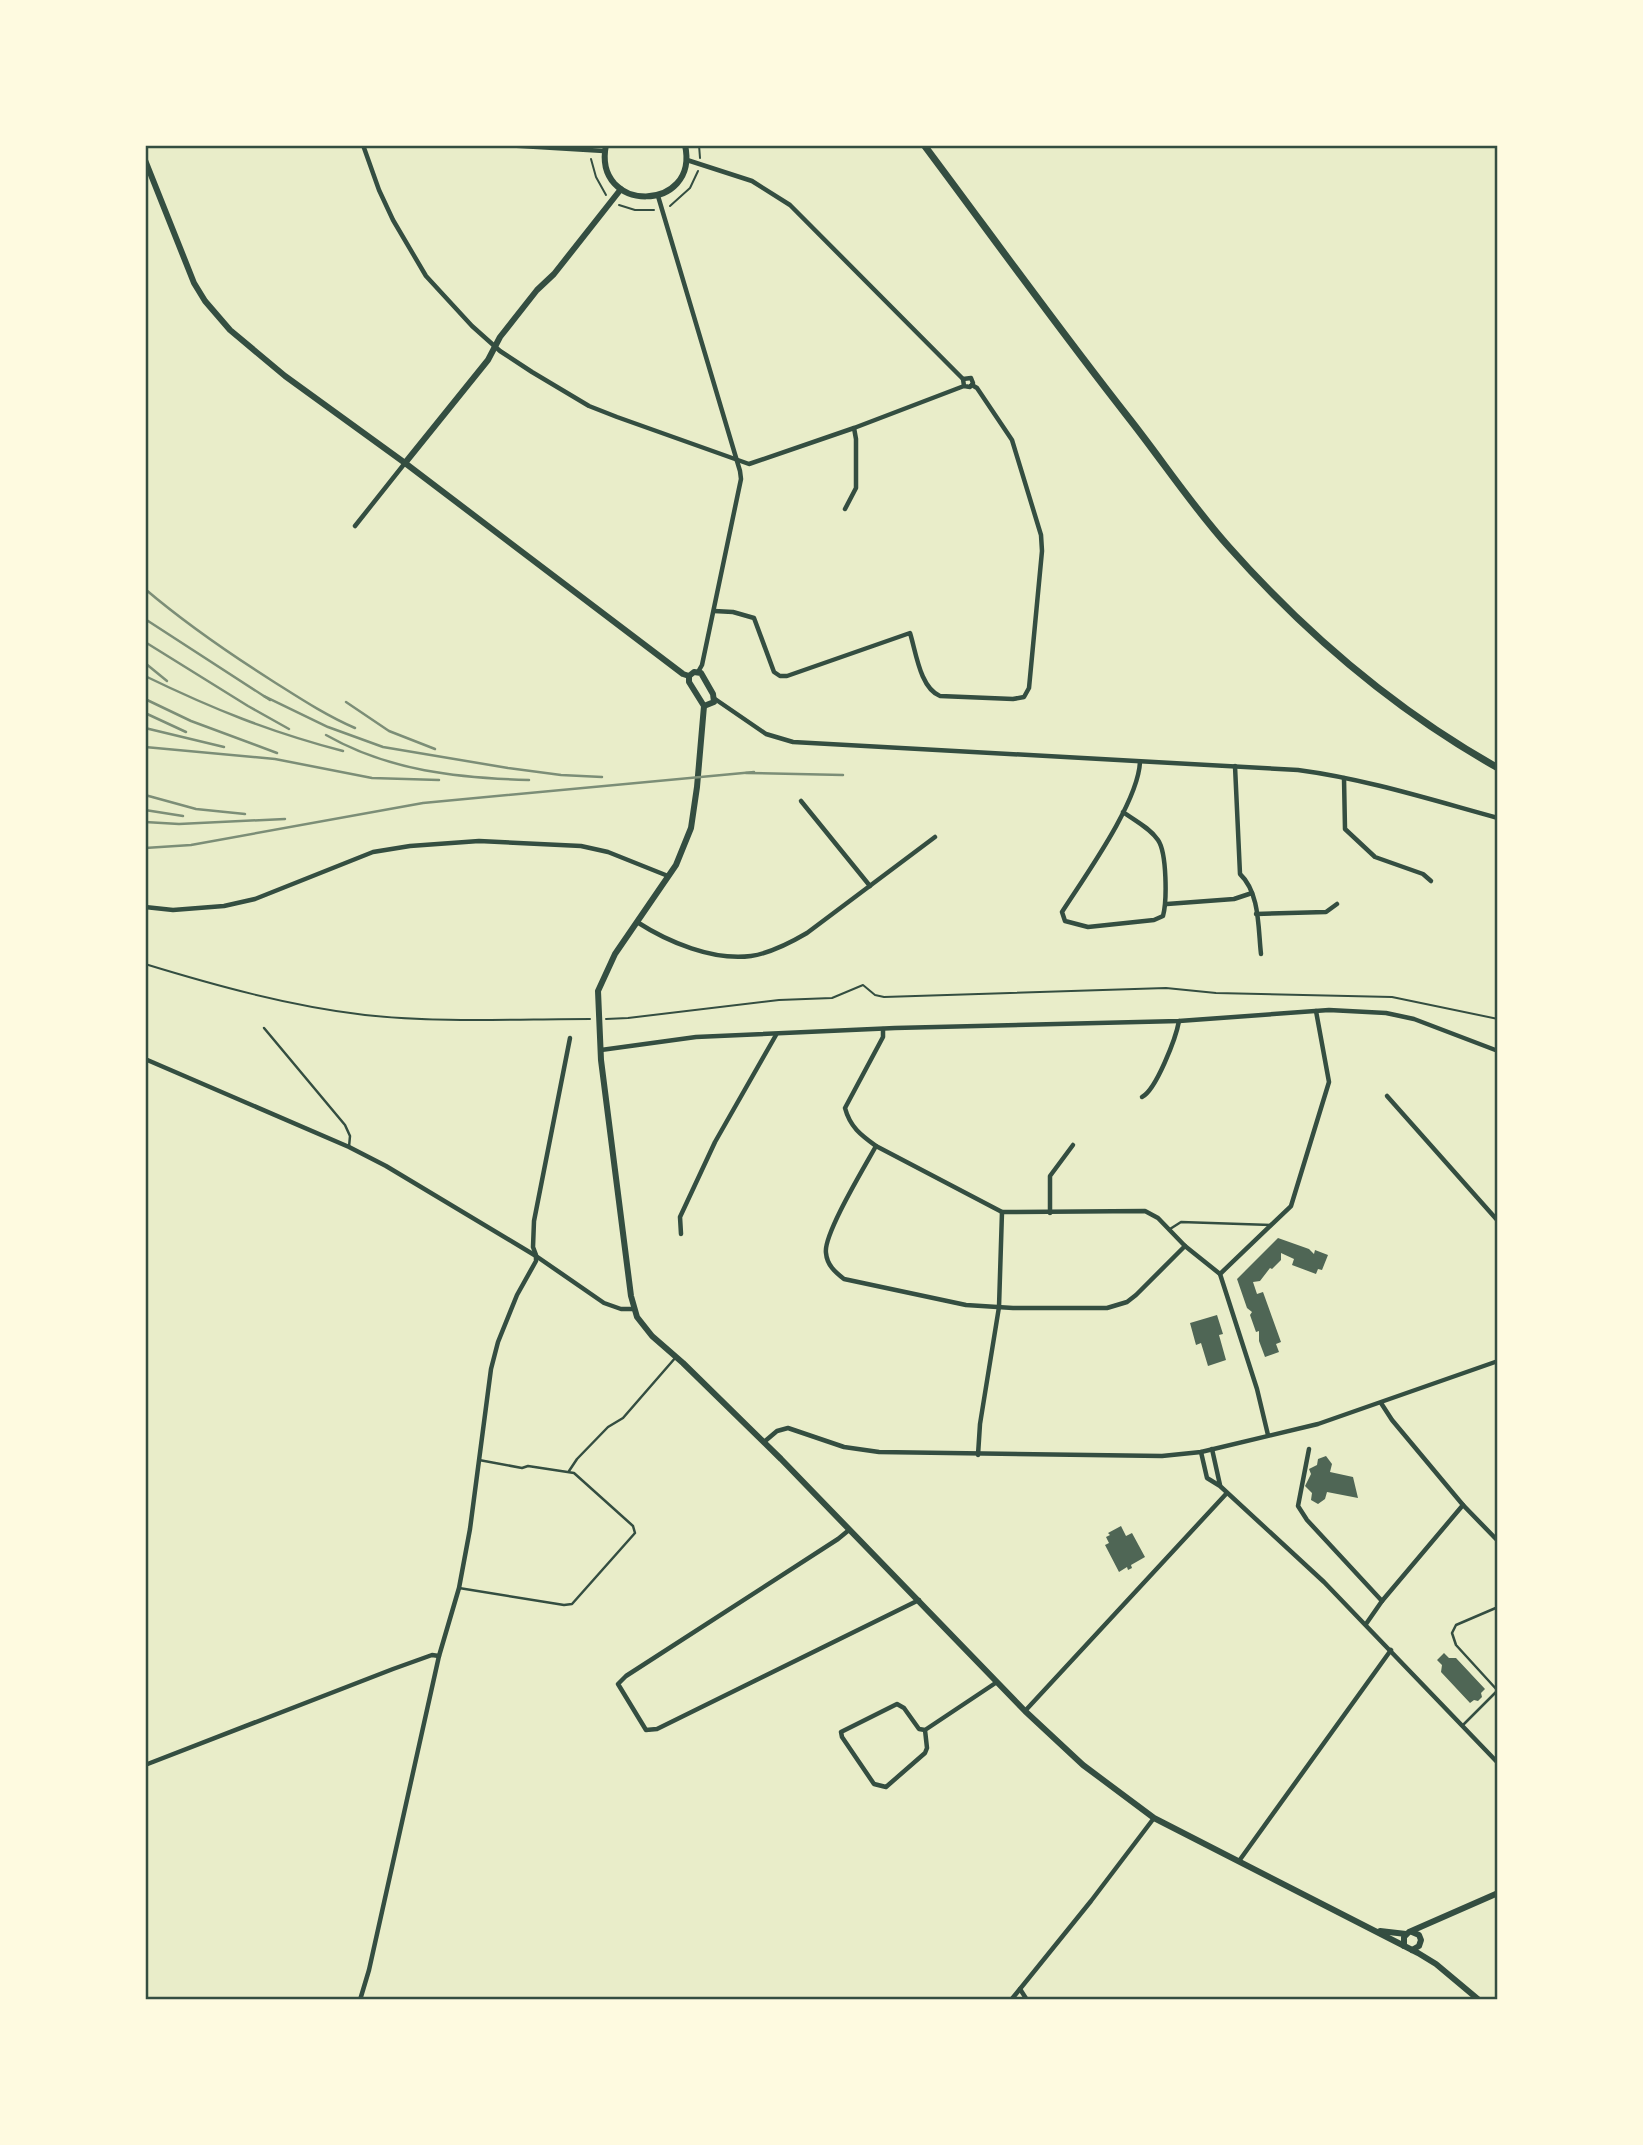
<svg xmlns="http://www.w3.org/2000/svg" width="1643" height="2145" font-family="Commissioner,sans-serif">
<style>
.building{fill:#4f6655}
.lines{fill:none;stroke-linecap:round;stroke-linejoin:round}
.path{stroke:#344e41;stroke-width:2}
.service{stroke:#344e41;stroke-width:2.5}
.minor{stroke:#344e41;stroke-width:4.5}
.tertiary{stroke:#344e41;stroke-width:6}
.secondary{stroke:#344e41;stroke-width:7}
.rail{stroke:#7c8e77;stroke-width:2.5}
.neatline{fill:none;stroke:#344e41;stroke-width:2.5}
</style>
<rect width="100%" height="100%" fill="#e9edc9"/>
<g class="building">
<polygon points="1278,1238 1309,1249 1314,1254 1315,1250 1328,1255 1322,1270 1318,1269 1316,1274 1292,1265 1294,1259 1281,1253 1281,1260 1272,1269 1270,1268 1260,1281 1253,1282 1257,1294 1263,1292 1281,1342 1276,1344 1279,1352 1265,1357 1259,1341 1259,1331 1256,1332 1250,1315 1252,1312 1247,1308 1237,1279"/>
<polygon points="1217,1315 1223,1334 1219,1335 1226,1360 1208,1366 1201,1343 1196,1345 1190,1323"/>
<polygon points="1326,1456 1332,1464 1330,1472 1353,1477 1358,1498 1327,1492 1325,1499 1318,1504 1311,1500 1312,1493 1305,1486 1311,1474 1309,1469 1317,1465 1318,1459"/>
<polygon points="1121,1526 1126,1536 1132,1533 1145,1557 1131,1565 1132,1568 1128,1570 1127,1567 1119,1572 1105,1545 1109,1543 1106,1537 1110,1535 1108,1533"/>
<polygon points="1444,1653 1449,1658 1456,1658 1485,1689 1481,1693 1482,1697 1478,1701 1474,1700 1470,1703 1441,1672 1442,1665 1437,1660"/>
</g>
<g class="lines">
<g class="path">
<polyline points="699,145 700,158"/>
<polyline points="591,159 596,177 606,195"/>
<polyline points="619,205 635,210 654,210"/>
<polyline points="670,206 690,188 698,171"/>
<path d="M145 964C217 986 290 1006 365 1015 439 1023 515 1019 590 1019"/>
<polyline points="606,1019 628,1018 779,1000 832,998 863,985 875,995 884,997 1166,988 1216,993 1392,997 1498,1019"/>
</g>
<g class="service">
<polyline points="264,1028 345,1125 350,1136 349,1147"/>
<polyline points="1170,1229 1181,1222 1271,1225"/>
<polyline points="569,1471 577,1459 608,1427 623,1418 676,1357"/>
<polyline points="459,1588 564,1605 572,1604 635,1533 633,1526 574,1473 528,1466 522,1468 479,1460"/>
<polyline points="1498,1607 1456,1625 1452,1633 1456,1645 1498,1691"/>
<polyline points="1462,1726 1497,1691"/>
</g>
<g class="minor">
<polyline points="363,145 379,190 393,220 426,276 472,326 500,351 532,372 589,406 617,417 749,464 854,428 964,386 970,387 973,383 971,378 963,379 964,386"/>
<polyline points="506,145 604,151"/>
<polyline points="687,160 752,181 790,205 963,379"/>
<polyline points="658,196 740,471 741,479 702,665 698,672"/>
<polyline points="845,509 856,488 856,439 854,428"/>
<polyline points="355,526 405,463"/>
<path d="M714 611 733 612 754 618 774 672 780 676H787L910 633C916 652 920 688 940 696L1013 699 1024 697 1029 688 1042 551 1041 535 1012 440 977 388 972 385"/>
<path d="M715 699 766 734 793 742 1298 770C1366 779 1432 800 1498 818"/>
<path d="M1235 766 1240 874C1260 893 1258 928 1261 954"/>
<polyline points="1344,778 1345,829 1375,857 1423,874 1431,881"/>
<polyline points="801,801 870,886"/>
<path d="M1123 812C1134 820 1150 828 1158 840 1167 853 1167 901 1163 916L1154 920 1088 927 1065 921 1062 912C1085 876 1138 803 1140 762"/>
<polyline points="1167,904 1234,899 1252,893"/>
<polyline points="145,907 173,910 224,906 255,899 373,852 410,846 479,841 581,846 608,852 668,876"/>
<polyline points="1256,914 1326,912 1337,904"/>
<path d="M637 922C668 942 713 961 751 956 771 953 790 943 807 933L935 837"/>
<path d="M883 1029V1037L845 1108C850 1127 861 1135 876 1146L1002 1212 1145 1211 1158 1218 1185 1246 1220 1274"/>
<polyline points="601,1050 696,1037 895,1028 1179,1021 1329,1010 1386,1013 1414,1019 1498,1051"/>
<polyline points="145,1059 349,1147 386,1166 536,1256 604,1303 621,1309 634,1309"/>
<polyline points="1387,1096 1498,1221"/>
<path d="M1142 1097C1156 1090 1176 1038 1179 1021"/>
<path d="M876 1146C865 1166 823 1235 826 1253 827 1265 835 1272 844 1279L966 1305 1013 1308H1107L1127 1302 1136 1295 1185 1246"/>
<polyline points="1050,1213 1050,1176 1073,1145"/>
<polyline points="681,1234 680,1217 715,1142 776,1035"/>
<polyline points="536,1255 533,1247 534,1221 570,1038"/>
<polyline points="1381,1403 1392,1420 1463,1505 1498,1541"/>
<polyline points="1268,1435 1257,1389 1220,1274 1291,1206 1329,1082 1316,1011"/>
<polyline points="764,1442 777,1431 788,1428 844,1447 879,1452 1162,1456 1201,1452 1318,1424 1498,1361"/>
<polyline points="1212,1449 1220,1485"/>
<polyline points="1309,1449 1298,1506 1307,1520 1382,1601"/>
<polyline points="1201,1452 1207,1478 1220,1486 1324,1582 1498,1763"/>
<polyline points="978,1455 980,1424 999,1307 1002,1212"/>
<polyline points="849,1530 838,1539 626,1676 618,1684 646,1730 657,1729 919,1600"/>
<polyline points="1366,1624 1382,1601 1463,1505"/>
<polyline points="1025,1711 1226,1494"/>
<polyline points="925,1730 919,1729 904,1708 897,1704 841,1732 842,1737 874,1784 886,1787 925,1753 927,1748 925,1730 997,1682"/>
<polyline points="145,1765 393,1669 432,1655 439,1656"/>
<polyline points="1239,1861 1391,1650"/>
<polyline points="1020,1989 1027,2000"/>
<polyline points="360,2000 369,1970 439,1656 459,1588 470,1529 491,1369 498,1342 517,1295 536,1261 536,1256"/>
<polyline points="1011,2000 1091,1901 1154,1818"/>
</g>
<g class="tertiary">
<path d="M606 145C592 214 700 213 685 145"/>
<polyline points="145,160 194,283 205,301 230,330 285,376 405,463 683,674 689,676"/>
<polyline points="405,463 488,360 500,337 537,290 554,274 621,189"/>
<polyline points="689,676 689,682 704,706 697,787 691,828 676,865 615,954 598,991 601,1060 631,1296 637,1317 652,1336 683,1363 781,1459 1025,1711 1083,1765 1154,1818 1418,1953 1436,1964 1479,2000"/>
<polyline points="689,676 694,672 701,673 713,694 714,702 704,706"/>
<polyline points="1380,1931 1406,1934"/>
<polyline points="1412,1932 1419,1935 1421,1940 1419,1946 1412,1950"/>
<polyline points="1404,1946 1404,1937 1409,1932 1498,1893"/>
</g>
<path class="secondary" d="M924 145C992 236 1058 328 1128 417 1162 460 1192 506 1229 547 1307 635 1395 710 1498 768"/>
<g class="rail">
<path d="M145 589C185 623 227 652 271 680 298 697 325 715 355 728"/>
<polyline points="145,619 270,700"/>
<polyline points="145,642 248,706 289,729"/>
<polyline points="145,663 167,681"/>
<path d="M145 676C213 709 270 732 343 751"/>
<polyline points="264,696 328,727 383,747 508,768 561,775 602,777"/>
<polyline points="145,699 191,721 277,753"/>
<polyline points="346,702 389,731 435,749"/>
<polyline points="145,713 186,732"/>
<polyline points="145,728 224,747"/>
<path d="M326 735C389 771 458 778 529 780"/>
<polyline points="145,747 275,759 372,778 439,780"/>
<polyline points="746,773 843,775"/>
<polyline points="145,795 196,809 245,814"/>
<polyline points="145,810 183,816"/>
<polyline points="145,822 179,824 285,819"/>
<polyline points="145,848 191,845 423,803 754,772"/>
</g>
</g>
<rect width="1643" height="2145" fill="none" stroke="#fefae0" stroke-width="294"/>
<rect x="147" y="147" width="1349" height="1851" class="neatline"/>
</svg>
